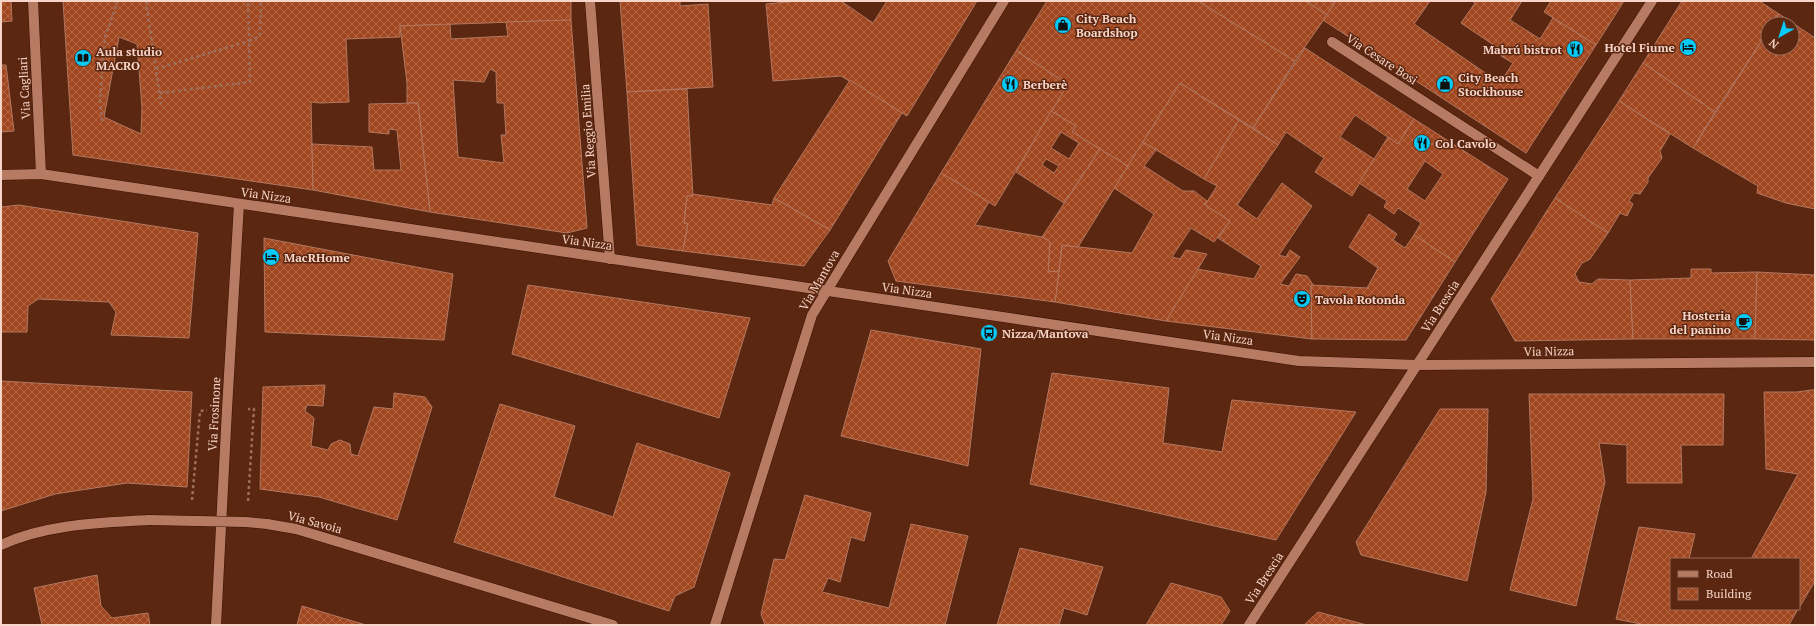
<svg xmlns="http://www.w3.org/2000/svg" width="1816" height="626" font-family="'PT Serif',serif">
<style>
.building{fill:url(#building-cross-hatch);stroke:#b37760;fill-rule:evenodd}
.lines{fill:none;stroke-linecap:round;stroke-linejoin:round}
.minor-casing{stroke:#391203;stroke-width:11}
.path{stroke:#9c6f5d;stroke-width:2.5;stroke-dasharray:3 3;stroke-linecap:butt}
.minor{stroke:#b77b63;stroke-width:10}
.minor-bridge-casing{stroke:#391203;stroke-width:11;stroke-linecap:butt}
.minor-bridge{stroke:#b77b63;stroke-width:10}
.labels{text-anchor:middle;dominant-baseline:central;stroke-width:3;stroke-linejoin:round;paint-order:stroke}
.poi-label{font-size:12px;font-weight:bold;fill:#f7d5c8;stroke:#5b2711;text-anchor:start}
.street-label{font-size:12px;fill:#f7d5c8;stroke:#5b2711}
</style>
<defs>
<pattern id="building-cross-hatch" width="8" height="8" patternUnits="userSpaceOnUse"><rect width="8" height="8" fill="#a04720"/><path d="M0 0l8 8M0 8l8-8" fill="none" stroke="#b36949"/></pattern>
</defs>
<rect width="100%" height="100%" fill="#5b2711"/>
<g class="building">
<polygon points="1,1 11,1 12,21 1,22"/>
<path d="M63 1H571V20L400 26V37L346 39 349 102 320 103 311 102 313 190 73 155ZM119 37 137 44 142 108 141 134 104 117Z"/>
<polygon points="620,1 680,1 680,6 708,4 713,87 627,92"/>
<polygon points="798,1 841,1 873,23 887,1 977,1 907,116 841,76 773,81 766,4"/>
<polygon points="1047,1 1198,1 1295,61 1253,128 1180,83 1128,166 1072,132 1076,126 1051,111 1068,84 1016,51"/>
<polygon points="1198,1 1306,1 1327,15 1295,61"/>
<polygon points="1306,1 1336,1 1327,15"/>
<polygon points="1336,1 1366,1 1369,3 1370,1 1430,1 1414,24 1500,83 1513,63 1501,56 1504,52 1461,23 1475,3 1472,1 1522,1 1510,20 1540,39 1553,18 1596,45 1526,153 1323,20"/>
<polygon points="1551,1 1624,1 1596,45 1544,12"/>
<polygon points="1682,1 1759,1 1779,14 1773,24 1768,24 1768,31 1715,112 1643,63"/>
<polygon points="1779,14 1815,38 1815,209 1786,203 1757,193 1758,186 1693,148 1768,31 1768,48 1792,48 1792,24 1773,24"/>
<path d="M571 20 587 228 567 233 430 212 418 103H407V83L400 26 450 24 451 39 508 36 506 22ZM490 69 496 72 497 103H504L506 135H501L504 163 458 157 453 80 484 82Z"/>
<polygon points="1305,48 1414,119 1398,144 1355,115 1340,137 1374,159 1352,196 1315,172 1324,158 1286,132 1278,145 1253,128"/>
<polygon points="1016,51 1068,84 995,206 941,173"/>
<polygon points="1643,63 1715,112 1693,148 1619,101"/>
<polygon points="1,65 6,65 14,131 1,132"/>
<polygon points="850,80 902,113 830,230 774,198"/>
<polygon points="1180,83 1239,120 1204,179 1143,142"/>
<polygon points="687,89 693,196 687,196 684,223 688,224 683,251 637,245 627,92"/>
<polygon points="1619,101 1670,134 1660,151 1662,158 1648,178 1648,182 1640,194 1634,193 1629,201 1633,204 1627,216 1620,213 1608,233 1555,198"/>
<polygon points="418,103 430,212 313,190 312,144 372,147 374,170 401,170 397,130 389,129 389,134 369,132 369,104"/>
<path d="M1051 111 1076 126 1072 132 1100 149 1064 203 1016 172ZM1061 132 1079 143 1069 159 1051 148ZM1046 159 1059 166 1054 173 1042 165Z"/>
<path d="M1414 119 1508 179 1455 262 1414 235 1421 223 1398 208 1394 214 1384 207 1387 201 1359 183 1388 137 1398 144ZM1425 161 1443 174 1425 201 1407 189Z"/>
<polygon points="1239,120 1278,145 1237,205 1257,219 1282,183 1312,206 1279,255 1286,257 1290,250 1300,257 1280,284 1289,286 1296,274 1307,276 1314,286 1311,285 1312,339 1166,321 1197,269 1254,279 1261,266 1218,238 1230,221 1205,205 1217,186 1204,179"/>
<polygon points="1143,142 1156,150 1144,166 1183,191 1194,191 1207,201 1205,205 1230,221 1214,242 1191,228 1172,257 1180,259 1186,250 1207,254 1166,321 1055,302 1062,245 1132,253 1154,214 1114,188"/>
<polygon points="1100,149 1128,166 1078,247 1062,245 1059,271 1048,272 1050,242 1042,237"/>
<polygon points="941,173 989,202 975,225 1042,237 1050,242 1048,272 1059,271 1055,302 896,281 888,261"/>
<polygon points="692,194 772,205 774,198 830,230 804,266 683,251 688,224 684,223 687,196 693,196"/>
<polygon points="1555,198 1608,233 1590,259 1582,263 1575,274 1579,282 1592,284 1598,279 1630,280 1633,339 1515,341 1491,299"/>
<polygon points="19,205 198,233 189,338 111,335 116,312 109,302 38,299 28,306 27,332 1,332 1,207"/>
<polygon points="1369,214 1397,234 1393,240 1405,248 1414,235 1455,262 1406,340 1312,339 1311,285 1367,288 1378,268 1349,247"/>
<polygon points="264,238 453,274 444,340 265,332"/>
<polygon points="1691,269 1711,269 1711,273 1757,272 1755,339 1633,339 1630,280 1691,278"/>
<polygon points="1757,272 1815,275 1815,340 1755,339"/>
<polygon points="528,285 750,318 719,418 512,354"/>
<polygon points="871,330 981,349 968,466 841,436"/>
<polygon points="1052,373 1169,388 1163,443 1222,452 1232,400 1356,412 1276,540 1030,484"/>
<polygon points="1,381 192,392 187,487 127,483 55,494 1,511"/>
<polygon points="325,385 323,406 307,405 305,411 314,418 311,446 328,450 331,444 340,440 350,444 351,454 358,456 374,407 393,409 394,393 425,397 432,407 397,520 319,497 260,489 263,387"/>
<polygon points="1811,390 1815,390 1815,581 1799,608 1799,559 1751,559 1798,474 1766,469 1764,392 1797,392"/>
<polygon points="1529,394 1724,394 1723,445 1681,445 1682,483 1627,483 1627,445 1599,443 1605,482 1576,606 1510,590 1533,499"/>
<polygon points="500,404 575,426 554,497 613,517 637,443 730,473 694,587 675,596 669,611 454,542"/>
<polygon points="1440,409 1488,409 1486,492 1467,581 1361,555 1356,542"/>
<polygon points="805,495 871,513 864,541 851,537 840,582 828,578 822,592 889,608 911,524 968,536 945,625 765,625 761,614 774,559 785,560"/>
<polygon points="1639,527 1695,534 1689,559 1671,559 1671,609 1798,609 1789,625 1646,625 1616,619"/>
<polygon points="1020,548 1103,567 1087,615 1064,608 1059,625 997,625"/>
<polygon points="97,575 101,606 112,618 148,613 150,625 42,625 34,588"/>
<polygon points="1171,583 1221,597 1230,611 1221,625 1146,625"/>
<polygon points="302,606 366,625 297,625"/>
<polygon points="1318,612 1367,625 1304,625"/>
</g>
<g class="lines">
<g class="minor-casing">
<g id="minor">
<polyline points="33,1 41,174"/>
<polyline points="590,1 610,259"/>
<polyline points="1332,42 1539,176"/>
<polyline points="1,175 41,174 1299,361 1418,365 1815,362"/>
<polyline points="267,524 296,529 613,625"/>
<path d="M1 545C46 524 100 523 149 520"/>
<polyline points="216,625 227,409 239,204"/>
<polyline points="715,625 812,315 1004,1"/>
<polyline points="1249,625 1652,1"/>
</g>
</g>
<g class="path">
<polyline points="146,1 161,105"/>
<polyline points="156,69 249,41 248,1"/>
<polyline points="160,93 250,82 249,41 260,36 261,1"/>
<polyline points="102,121 100,101 105,37 118,1"/>
<polyline points="192,500 200,411 207,410"/>
<polyline points="248,501 254,409 248,409"/>
</g>
<use href="#minor" class="minor"/>
<g class="minor-bridge-casing">
<polyline id="minor-bridge" points="149,520 246,522 267,524"/>
</g>
<use href="#minor-bridge" class="minor-bridge"/>
</g>
<defs>
<g id="shop-disc" transform="scale(0.9)"><circle r="9.5" fill="#06cbf9" stroke="#5b2711"/><path d="M-5-2.5h2.3a2.7 3.5 0 0 1 5.4 0H5L5.5 6h-11ZM-1.5-2.5h3a1.5 2.3 0 0 0-3 0Z" fill="#111"/></g>
<g id="hotel-disc" transform="scale(0.9)"><circle r="9.5" fill="#06cbf9" stroke="#5b2711"/><path d="M-6-4.5h1.5V1H6V5H4.5V3h-9V5H-6ZM-4 0a1.8 1.8 0 1 1 3.6 0ZM.5 0V-2.5h3Q6-2.5 6 0Z" fill="#111"/></g>
<g id="restaurant-disc" transform="scale(0.9)"><circle r="9.5" fill="#06cbf9" stroke="#5b2711"/><path d="M-5-6h1v4h1v-4h1v4h1v-4h1v5L-1.5 .5V6h-2V.5L-5-1ZM5-6V6H3V1.5H1.5Q1.5-4 5-6Z" fill="#111"/></g>
<g id="library-disc" transform="scale(0.9)"><circle r="9.5" fill="#06cbf9" stroke="#5b2711"/><path d="M-6-4Q-3-5.5-.7-3.5V5Q-3 3-6 4ZM6-4Q3-5.5 .7-3.5V5Q3 3 6 4Z" fill="#111"/></g>
<g id="theatre-disc" transform="scale(0.9)"><circle r="9.5" fill="#06cbf9" stroke="#5b2711"/><path d="M-5-5.5Q0-4 5-5.5V0Q5 5 0 6Q-5 5-5 0ZM-3.3-2.5H-1v1.5H-3.3ZM1-2.5H3.3v1.5H1ZM-2.8 1Q0 5.5 2.8 1Z" fill="#111"/></g>
<g id="cafe-disc" transform="scale(0.9)"><circle r="9.5" fill="#06cbf9" stroke="#5b2711"/><path d="M-5.5-4.5H6V0H3Q3 3.5 0 3.5H-2.5Q-5.5 3.5-5.5 0ZM3-3.2v2h1.7v-2ZM-6 4.5H4V6H-6Z" fill="#111"/></g>
<g id="bus-disc" transform="scale(0.9)"><circle r="9.5" fill="#06cbf9" stroke="#5b2711"/><path d="M-5-6H5V4H4V6H2V4H-2V6H-4V4H-5ZM-3.5-4V0h7V-4ZM-3.5 1.2v1.5H-2V1.2ZM2 1.2v1.5H3.5V1.2Z" fill="#111"/></g>
</defs>
<g fill-rule="evenodd">
<use href="#shop-disc" x="1063" y="25"/>
<use href="#hotel-disc" x="1688" y="47"/>
<use href="#restaurant-disc" x="1575" y="49"/>
<use href="#library-disc" x="83" y="58"/>
<use href="#restaurant-disc" x="1010" y="84"/>
<use href="#shop-disc" x="1445" y="84"/>
<use href="#restaurant-disc" x="1422" y="143"/>
<use href="#hotel-disc" x="271" y="257"/>
<use href="#theatre-disc" x="1302" y="299"/>
<use href="#cafe-disc" x="1744" y="322"/>
<use href="#bus-disc" x="989" y="333"/>
</g>
<g class="labels">
<g class="poi-label">
<text x="1076" y="18">City Beach<tspan x="1076" dy="14">Boardshop</tspan></text>
<text x="1675" y="47" text-anchor="end">Hotel Fiume</text>
<text x="1562" y="49" text-anchor="end">Mabrú bistrot</text>
<text x="96" y="51">Aula studio<tspan x="96" dy="14">MACRO</tspan></text>
<text x="1458" y="77">City Beach<tspan x="1458" dy="14">Stockhouse</tspan></text>
<text x="1023" y="84">Berberè</text>
<text x="1435" y="143">Col Cavolo</text>
<text x="284" y="257">MacRHome</text>
<text x="1315" y="299">Tavola Rotonda</text>
<text x="1731" y="315" text-anchor="end">Hosteria<tspan x="1731" dy="14">del panino</tspan></text>
<text x="1002" y="333">Nizza/Mantova</text>
</g>
<g class="street-label">
<text transform="translate(1382 59) rotate(33)">Via Cesare Bosi</text>
<text transform="translate(24 88) rotate(-93)">Via Cagliari</text>
<text transform="translate(588 131) rotate(-94)">Via Reggio Emilia</text>
<text transform="translate(266 195) rotate(8)">Via Nizza</text>
<text transform="translate(587 242) rotate(8)">Via Nizza</text>
<text transform="translate(819 280) rotate(-60)">Via Mantova</text>
<text transform="translate(907 290) rotate(8)">Via Nizza</text>
<text transform="translate(1440 306) rotate(-57)">Via Brescia</text>
<text transform="translate(1228 337) rotate(8)">Via Nizza</text>
<text transform="translate(1549 351) rotate(-1)">Via Nizza</text>
<text transform="translate(214 414) rotate(-87)">Via Frosinone</text>
<text transform="translate(315 522) rotate(15)">Via Savoia</text>
<text transform="translate(1264 578) rotate(-57)">Via Brescia</text>
</g>
</g>
<rect width="1816" height="626" fill="none" stroke="#f7d5c8" stroke-width="4"/>
<rect x="1670" y="558" width="130" height="52" fill="#5b2711" stroke="#996d5a"/>
<rect x="1678" y="571" width="20" height="6" fill="#b77b63" stroke="#996d5a"/>
<text x="1706" y="578" font-size="12" fill="#f7d5c8">Road</text>
<rect x="1678" y="588" width="20" height="12" fill="url(#building-cross-hatch)" stroke="#996d5a"/>
<text x="1706" y="598" font-size="12" fill="#f7d5c8">Building</text>
<g transform="translate(1780 36) rotate(219)"><circle r="19" fill="#5b2711" stroke="#996d5a"/>
<path d="M0-3L7 15L0 10L-7 15Z" fill="#06cbf9"/>
<text y="-6" font-size="11" font-weight="bold" text-anchor="middle" fill="#f7d5c8">N</text>
</g>
</svg>
